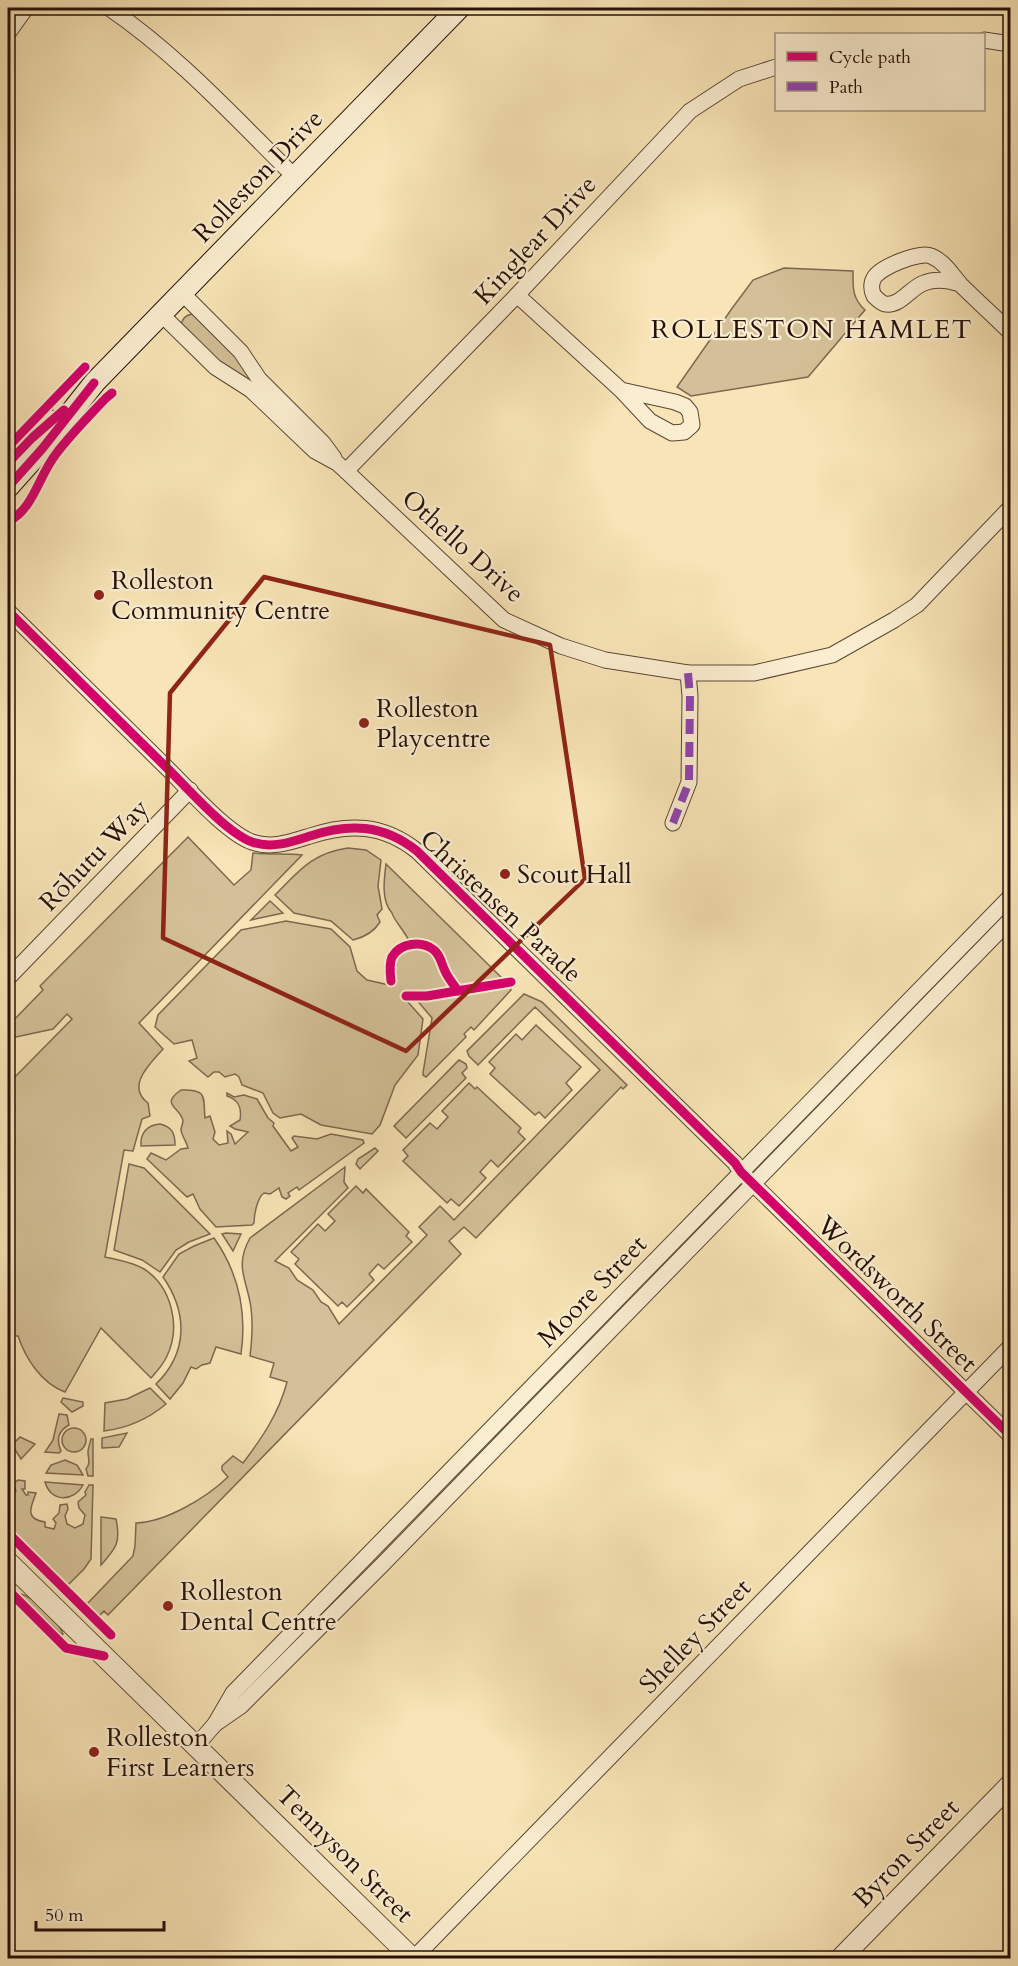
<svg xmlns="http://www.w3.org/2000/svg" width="1018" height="1966" font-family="Cardo,serif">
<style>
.green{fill:#d4c098;stroke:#7d6850;stroke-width:1.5}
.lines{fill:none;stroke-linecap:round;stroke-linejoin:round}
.minor-casing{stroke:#5a4633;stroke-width:17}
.tertiary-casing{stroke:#5a4633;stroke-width:22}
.secondary-casing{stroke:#261107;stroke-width:23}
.minor{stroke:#faedd0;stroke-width:15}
.tertiary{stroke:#faedd0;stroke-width:20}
.secondary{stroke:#faedd0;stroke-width:21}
.quiet{stroke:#8e44ad;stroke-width:8;stroke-dasharray:15 8;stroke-linecap:butt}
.cycleway-casing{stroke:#faedd0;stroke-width:13}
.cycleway{stroke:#d6006c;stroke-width:9}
.marked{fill:none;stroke:#8f2418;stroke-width:4.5;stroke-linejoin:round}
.poi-dot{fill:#8f2418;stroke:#faedd0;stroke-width:2}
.labels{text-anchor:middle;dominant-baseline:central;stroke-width:4.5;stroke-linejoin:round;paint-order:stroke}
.street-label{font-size:26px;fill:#261107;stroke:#faedd0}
.poi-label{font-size:26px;fill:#261107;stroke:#faedd0;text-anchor:start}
.neighbourhood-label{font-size:27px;letter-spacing:1.5px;fill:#261107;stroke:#faedd0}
</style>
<rect width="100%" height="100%" fill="#f8e4b6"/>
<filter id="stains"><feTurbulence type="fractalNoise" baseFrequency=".00333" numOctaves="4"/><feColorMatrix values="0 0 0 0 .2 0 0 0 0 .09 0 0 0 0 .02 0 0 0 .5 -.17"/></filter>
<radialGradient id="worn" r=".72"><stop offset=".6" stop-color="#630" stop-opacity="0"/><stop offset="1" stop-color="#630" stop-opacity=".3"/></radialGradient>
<g class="green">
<path d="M784 268 853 271C853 288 852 298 865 310L808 377 691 396 677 387 733 307 753 280Z"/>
<path d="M192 314 195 315 321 445 227 372 181 325C182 319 186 315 192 314Z"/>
<path d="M188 837 234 885 251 870 253 853C270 855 286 853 302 855L139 1023 163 1049C151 1063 125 1086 148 1103L150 1116 142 1119 133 1151 124 1150 105 1257C118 1260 132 1262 144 1269 172 1287 181 1327 167 1356 163 1365 157 1371 151 1378L101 1328 65 1392C41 1383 26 1359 18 1336H8V1153L15 1142 8 1116V1112L9 1113 15 1107 8 1096V1084L72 1019 67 1014 53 1029 16 1037 8 1034V1026L43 990 40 986Z"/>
<path d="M348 848 366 850 381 860 378 886 382 909 377 915 380 922C374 932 365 937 353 940L331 921 294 913 275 895C299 871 312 853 348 848Z"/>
<path d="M386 864 502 978V981L491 983V988L510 985 511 990 474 1030 471 1027 464 1034 466 1037 426 1077 423 1075V1073L432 1018 416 999 407 1001 423 1019 418 1055 395 1085 380 1125 372 1134 321 1125 301 1114 280 1118 273 1113 263 1093 242 1085 239 1077 235 1074 225 1077 219 1072H214L208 1077 189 1061 197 1058 192 1040 174 1044 155 1027 158 1015 241 930 286 921 331 929 350 947 357 971 367 980 389 985C388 962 387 952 409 941 406 933 393 919 392 913 381 901 384 880 386 864Z"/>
<polygon points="270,901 283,913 251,920"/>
<path d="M524 994 542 1002 627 1085 623 1089 621 1087 476 1238 464 1227 449 1241 461 1254 108 1615 104 1611 99 1616 87 1604 133 1556 135 1546 136 1523C166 1522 206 1498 228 1477L222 1470V1466L233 1456 243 1463C262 1438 279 1413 287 1382L270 1377 274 1363 250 1356C252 1340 253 1324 251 1308 247 1279 234 1267 250 1238L345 1167 344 1182 348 1188 275 1261 289 1268 297 1280 313 1290 321 1302 328 1306 339 1324 427 1235 419 1227 440 1206 454 1220 600 1070 535 1007 478 1065 469 1056 467 1051Z"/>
<polygon points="536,1025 581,1067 566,1083 572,1090 545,1118 539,1112 535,1115 490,1074 495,1068 489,1062 516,1034 522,1040"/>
<polygon points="459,1060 466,1064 467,1068 462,1073 466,1078 406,1138 394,1126"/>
<polygon points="469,1083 475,1089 477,1087 521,1128 518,1132 525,1139 498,1167 491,1160 480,1172 486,1178 459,1206 451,1199 447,1203 403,1161 408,1156 403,1150 430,1123 437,1129 448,1117 442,1111"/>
<path d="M181 1090C208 1089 203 1097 205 1118L210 1116 215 1132 213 1139 219 1145 228 1143 227 1131 231 1134 235 1144 248 1132 235 1129 230 1126 240 1120C242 1108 239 1100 227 1096V1093L234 1097 244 1095 257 1099 268 1118 274 1123 273 1126 291 1151 298 1147 292 1138 294 1136 317 1139 331 1134 363 1140 364 1143 299 1190 297 1187 288 1193 290 1196 286 1199 282 1197 279 1188 270 1194 264 1193C257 1198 254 1215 254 1223L252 1225 216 1227 200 1209 193 1194 187 1197 147 1159 151 1153 166 1160 181 1149 188 1148C187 1142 182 1137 181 1130 181 1127 183 1124 183 1121 181 1107 159 1105 181 1090Z"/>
<path d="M160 1124C172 1127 175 1133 175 1145L141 1146C140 1133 147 1125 160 1124Z"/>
<polygon points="375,1148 378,1151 360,1169 356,1164 358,1159"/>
<polygon points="129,1164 144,1168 210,1234 189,1242 176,1250 160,1272 142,1260 114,1250"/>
<polygon points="356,1186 363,1193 366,1189 409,1232 406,1236 412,1242 384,1269 378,1264 369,1274 374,1280 347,1307 342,1302 338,1306 295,1264 299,1259 291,1252 318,1224 325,1231 335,1221 328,1214"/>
<polygon points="226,1233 241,1234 233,1251 222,1234"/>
<path d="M214 1238C238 1272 247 1312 241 1354L216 1347 210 1363 202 1365 196 1369 191 1367 183 1383 170 1399 156 1384C188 1353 188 1313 163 1277L179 1254 194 1246Z"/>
<path d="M150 1388 166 1404C147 1420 128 1428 104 1431L105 1403 127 1399Z"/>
<polygon points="63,1398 83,1402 83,1406 72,1412 61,1402"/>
<path d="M59 1414 67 1415 69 1425C58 1431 56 1439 61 1451L59 1453 45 1452 53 1440Z"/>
<circle cx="74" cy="1440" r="12"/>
<polygon points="127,1433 119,1447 102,1448 102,1438"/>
<polygon points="20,1437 35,1444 21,1459 12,1445"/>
<path d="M91 1439H93V1476H88L86 1469C91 1463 88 1459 88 1452 88 1449 90 1443 91 1439Z"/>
<polygon points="65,1460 77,1465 83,1475 46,1473 51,1465"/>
<path d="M18 1480 25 1481V1489H22L26 1495H28V1492L36 1493C32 1505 23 1519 45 1522V1527L54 1529 56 1523 53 1519 59 1513 60 1505 67 1504 68 1509 65 1516 67 1524 75 1528 83 1524 85 1515 79 1508 78 1502 86 1495 85 1492 89 1485H93L91 1559 84 1569 68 1585 8 1526V1499L16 1491 13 1484Z"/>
<path d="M45 1482 83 1485C74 1502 51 1503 45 1482Z"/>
<path d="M101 1517 116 1519C121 1543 116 1548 101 1565Z"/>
<path d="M21 1594C35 1598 58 1620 63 1634L62 1635 20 1595Z"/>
</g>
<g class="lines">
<g class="minor-casing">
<g id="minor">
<path d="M109 8C178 55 235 118 295 177"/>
<polyline points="8,33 26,8"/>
<polyline points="984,40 1010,44"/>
<path d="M960 284C948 280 936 278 924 283 911 287 900 307 885 304 881 303 877 299 874 296 871 290 871 283 874 278 880 267 920 251 931 256 944 261 952 275 961 285 977 301 994 316 1010 332"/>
<polyline points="182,293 241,352 259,379 323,443 334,458"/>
<polyline points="517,295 621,390 650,421 672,433 684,432 692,425 690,412 685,406 675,402 621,390"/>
<polyline points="161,314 215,367 251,390 315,451 337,463 346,471 504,620 561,646 605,660 688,673 754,673 832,655 894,620 917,605 1010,508"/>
<polyline points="346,471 517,295 690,111 739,79 776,67"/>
<path d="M8 611C62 664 116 717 170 771 190 791 227 833 252 842 272 849 291 842 310 836 349 823 383 824 417 851L735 1163 741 1172 1010 1435"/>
<polyline points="673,823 689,782 690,696 688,673"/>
<polyline points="8,978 190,790"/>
<polyline points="215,1724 241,1706 383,1564 1010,920"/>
<polyline points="196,1746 215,1724 233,1693 1010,897"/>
<polyline points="414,1958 1010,1347"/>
</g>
</g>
<g class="tertiary-casing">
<g id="tertiary">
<polyline points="8,1562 412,1958"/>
<polyline points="841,1958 1010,1785"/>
</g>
</g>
<g class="secondary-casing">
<g id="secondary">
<polyline points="8,463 51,421"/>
<polyline points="8,487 42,449 95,382 459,8"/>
</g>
</g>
<use href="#minor" class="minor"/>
<use href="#tertiary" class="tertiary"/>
<use href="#secondary" class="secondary"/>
<polyline class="quiet" points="673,823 689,782 690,696 688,673"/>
<g class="cycleway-casing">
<g id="cycleway">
<polyline points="8,447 85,367"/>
<polyline points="8,463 32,438 64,410"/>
<polyline points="8,487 42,449 94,383"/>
<path d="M8 522C34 508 38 477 56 454 71 434 89 416 106 398L112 393"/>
<path d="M8 611C62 664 116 717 170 771 190 791 227 833 252 842 272 849 291 842 310 836 349 823 383 824 417 851L735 1163 741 1172 1010 1435"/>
<path d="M391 981C390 973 389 964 392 957 400 943 421 940 434 950 441 956 441 963 445 971 448 978 454 985 458 991"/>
<polyline points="406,996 427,996 511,982"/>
<polyline points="8,1533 111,1635"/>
<polyline points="8,1590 66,1648 104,1656"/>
</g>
</g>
<use href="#cycleway" class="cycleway"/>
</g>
<path class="marked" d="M264 577 550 645 585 879 406 1051 163 938 170 693Z"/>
<g class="poi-dot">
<circle cx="99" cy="595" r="6"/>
<circle cx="364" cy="723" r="6"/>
<circle cx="505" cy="874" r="6"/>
<circle cx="168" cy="1606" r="6"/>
<circle cx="94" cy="1752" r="6"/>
</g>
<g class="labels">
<g class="street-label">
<text transform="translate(258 176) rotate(-46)">Rolleston Drive</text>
<text transform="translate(535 240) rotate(-47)">Kinglear Drive</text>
<text transform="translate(463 546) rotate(42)">Othello Drive</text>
<text transform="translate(94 855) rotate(-46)">Rōhutu Way</text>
<text transform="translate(501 906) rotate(43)">Christensen Parade</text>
<text transform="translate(592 1291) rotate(-46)">Moore Street</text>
<text transform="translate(897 1294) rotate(44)">Wordsworth Street</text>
<text transform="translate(695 1636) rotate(-46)">Shelley Street</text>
<text transform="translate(906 1853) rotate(-46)">Byron Street</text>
<text transform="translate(345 1854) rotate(45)">Tennyson Street</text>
</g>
<g class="poi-label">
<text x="111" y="580">Rolleston<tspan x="111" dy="30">Community Centre</tspan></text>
<text x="376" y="708">Rolleston<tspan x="376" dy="30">Playcentre</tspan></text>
<text x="517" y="874">Scout Hall</text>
<text x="180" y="1591">Rolleston<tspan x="180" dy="30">Dental Centre</tspan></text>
<text x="106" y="1737">Rolleston<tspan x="106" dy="30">First Learners</tspan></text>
</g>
<g class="neighbourhood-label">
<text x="812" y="329">ROLLESTON HAMLET</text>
</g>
</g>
<rect width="1018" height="1966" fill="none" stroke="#f8e4b6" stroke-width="30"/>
<rect x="9" y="9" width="1000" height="1948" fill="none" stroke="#261107" stroke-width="3"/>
<rect x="15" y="15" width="988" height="1936" fill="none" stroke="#261107" stroke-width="1.5"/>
<rect x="775" y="33" width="210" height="78" fill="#faedd0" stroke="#a59580" stroke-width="1.5"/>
<rect x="787" y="52" width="30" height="9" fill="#d6006c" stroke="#a59580" stroke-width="1.5"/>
<text x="829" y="63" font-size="18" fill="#261107">Cycle path</text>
<rect x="787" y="82" width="30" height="9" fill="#8e44ad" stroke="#a59580" stroke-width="1.5"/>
<text x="829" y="93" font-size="18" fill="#261107">Path</text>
<path d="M36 1921v9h128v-9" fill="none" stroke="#261107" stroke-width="3"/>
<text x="45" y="1921" font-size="18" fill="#261107" stroke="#faedd0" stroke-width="4.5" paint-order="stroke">50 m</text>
<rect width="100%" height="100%" filter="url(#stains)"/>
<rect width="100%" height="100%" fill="url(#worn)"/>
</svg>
